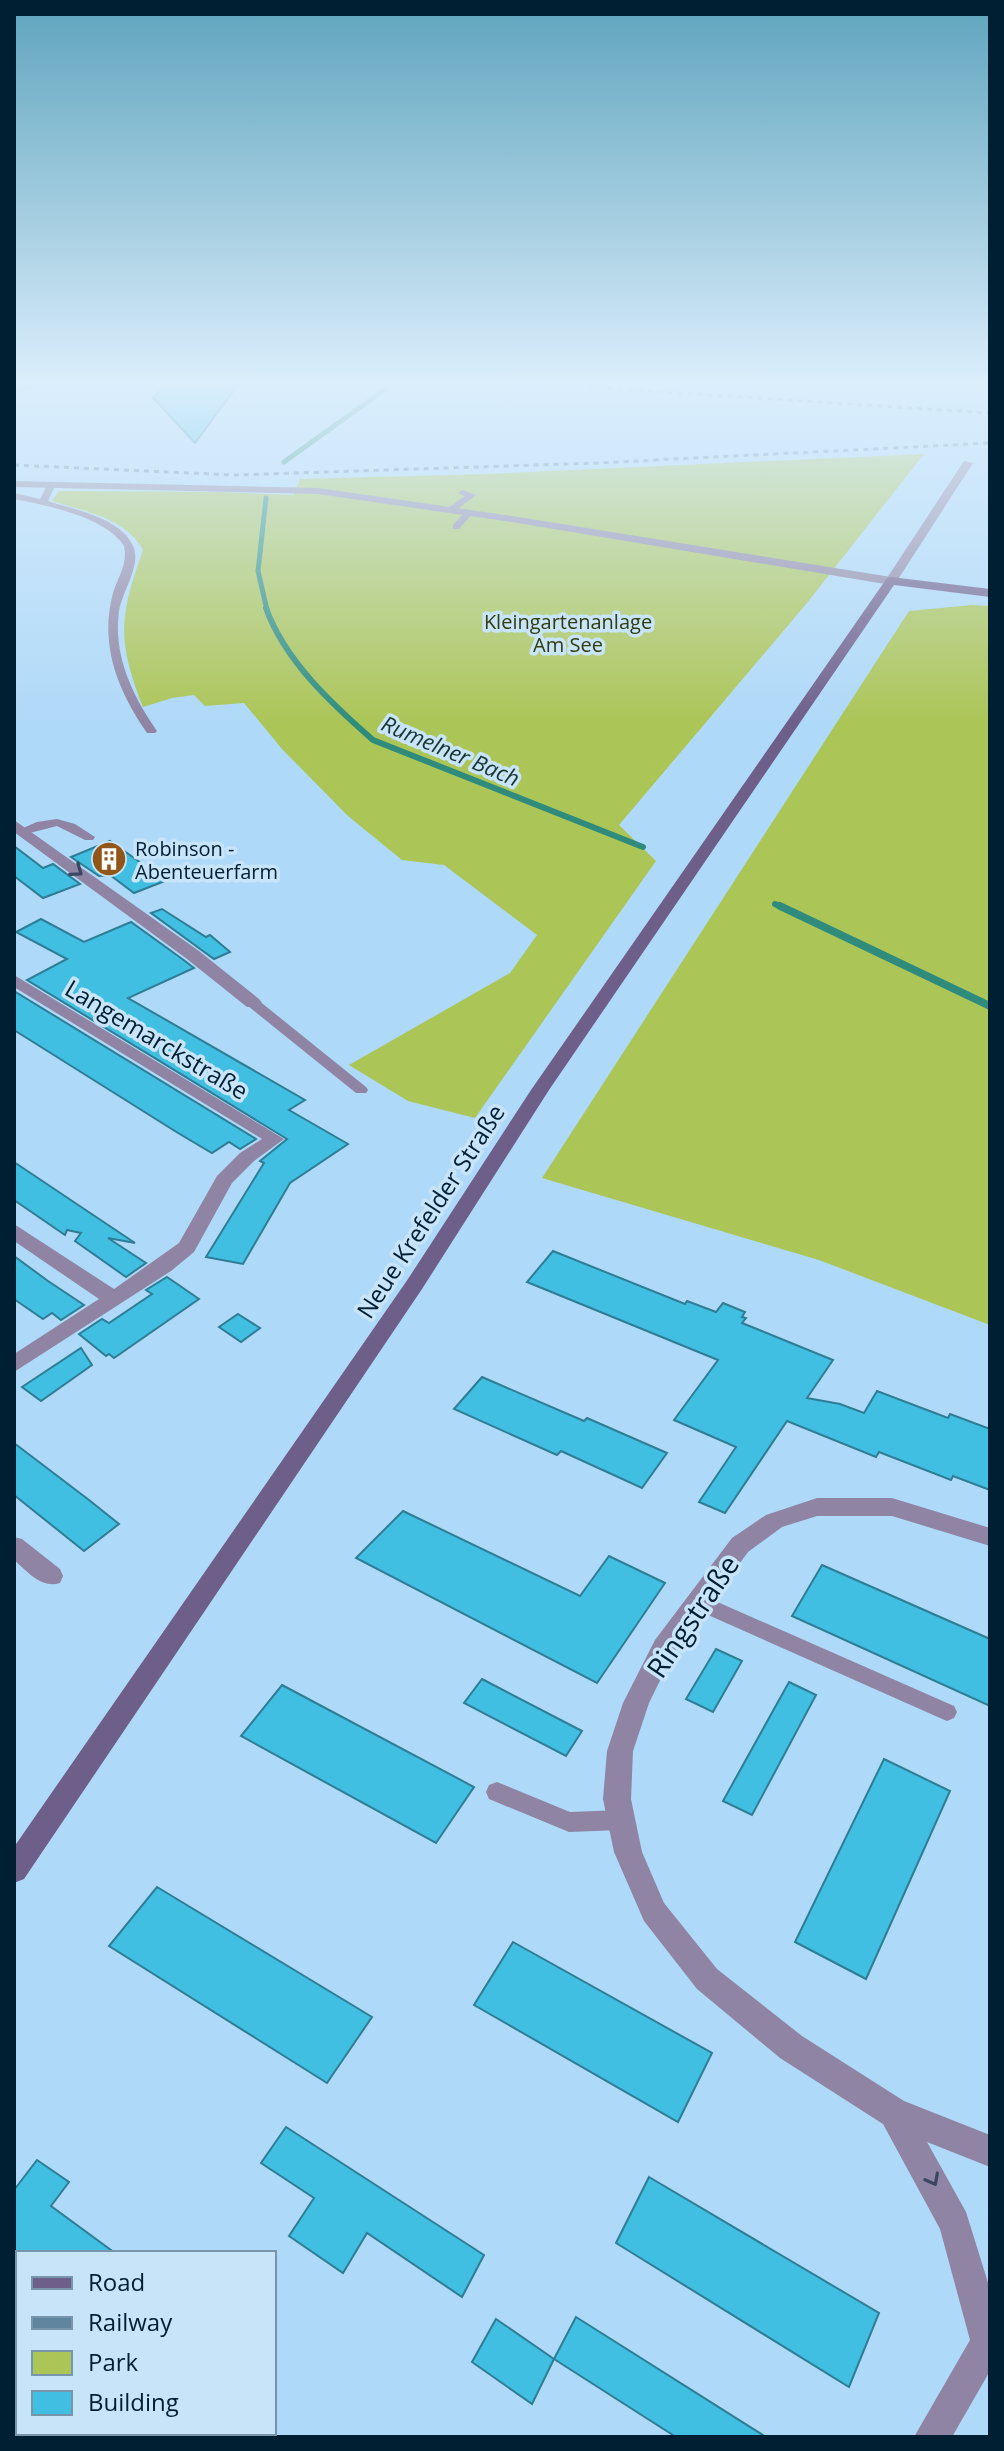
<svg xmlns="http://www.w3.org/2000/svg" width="1004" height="2451" font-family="'Open Sans',sans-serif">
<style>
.green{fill:#acc557}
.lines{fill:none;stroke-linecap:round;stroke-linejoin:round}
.stream-far2{stroke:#2f8c7d;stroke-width:5}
.stream-far1{stroke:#2f8c7d;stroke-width:6}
.stream{stroke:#2f8c7d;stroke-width:8}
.building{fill:#40bfe3;stroke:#2f7d94;stroke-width:2}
.service{fill:#8f84a3;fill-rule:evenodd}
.minor{fill:#8f84a3;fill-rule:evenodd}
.tertiary{fill:#8f84a3;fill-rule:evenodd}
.secondary{fill:#6e5e8a;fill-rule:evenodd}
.rail{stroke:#60859f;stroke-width:3;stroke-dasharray:5 5;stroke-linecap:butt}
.oneway{stroke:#3a475f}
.labels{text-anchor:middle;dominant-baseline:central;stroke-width:7;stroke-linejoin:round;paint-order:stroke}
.far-park-label{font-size:20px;fill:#323c0a;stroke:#c8e4f9}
.far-poi-label{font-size:20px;fill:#011f32;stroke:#c8e4f9;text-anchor:start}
.far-water-label{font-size:22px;font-style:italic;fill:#193530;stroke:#c8e4f9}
.street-label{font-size:24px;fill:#011f32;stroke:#c8e4f9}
.near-street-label{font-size:28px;fill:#011f32;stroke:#c8e4f9}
</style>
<rect width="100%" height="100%" fill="#afd9f8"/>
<g class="green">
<path d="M924 454 807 603 619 825 656 861 475 1118 408 1101 349 1065 510 973 537 935 444 865 402 860 348 816 282 749 244 703 205 706 194 695 172 698 143 707C117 640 119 618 143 550 126 518 84 511 52 501L59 491 219 492 294 495 300 479 488 474Z"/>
<polygon points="972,605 990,606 990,1325 819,1260 542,1178 909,611"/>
</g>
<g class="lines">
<g class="stream-far2">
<polyline points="284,462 391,385"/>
<polyline points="266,498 258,571 267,610"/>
</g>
<g class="stream-far1">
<path d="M266 608C285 661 332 704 373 740L643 847"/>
<polyline points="775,904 784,908"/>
</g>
<polyline class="stream" points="780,906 990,1006"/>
</g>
<g class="building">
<polygon points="166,383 238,385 195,443 153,398"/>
<polygon points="110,841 144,865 165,881 134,893 110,875 99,876 71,857"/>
<polygon points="14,846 43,868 53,864 80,884 43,898 14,876"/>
<polygon points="162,909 206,937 210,935 230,952 214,959 151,913"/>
<polygon points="41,919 84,942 131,922 185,961 194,968 128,998 305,1100 289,1110 348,1144 290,1183 243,1264 206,1257 264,1163 260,1161 287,1139 27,980 67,959 16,932"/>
<polygon points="14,991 256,1139 240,1149 229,1142 212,1153 178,1133 14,1030"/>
<polygon points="14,1162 135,1243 108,1238 146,1263 126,1277 75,1241 81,1233 67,1230 65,1235 14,1200"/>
<polygon points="553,1251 685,1304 687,1301 716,1312 723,1303 745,1312 742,1317 746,1318 742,1323 833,1360 807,1398 840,1404 864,1413 877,1391 948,1418 950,1414 990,1429 990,1490 953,1476 951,1480 879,1452 876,1457 787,1421 725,1513 699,1502 736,1447 674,1420 718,1360 527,1282"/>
<polygon points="14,1256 48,1281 84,1305 61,1320 52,1313 43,1319 14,1299"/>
<polygon points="167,1277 199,1299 114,1358 109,1354 106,1356 79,1334 102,1319 109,1323 152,1294 146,1290"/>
<polygon points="238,1314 260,1328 241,1342 219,1327"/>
<polygon points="81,1348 92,1365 41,1401 22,1387"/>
<polygon points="482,1377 584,1421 587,1418 667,1453 642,1488 561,1451 557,1455 454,1409"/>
<polygon points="14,1443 89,1500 119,1524 84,1551 14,1495"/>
<polygon points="403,1511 580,1596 609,1556 665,1583 597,1683 356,1558"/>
<polygon points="822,1565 990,1639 990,1706 792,1616"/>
<polygon points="716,1649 742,1661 713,1712 686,1699"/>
<polygon points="482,1679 582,1731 566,1756 464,1703"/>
<polygon points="789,1682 816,1695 752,1815 723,1801"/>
<polygon points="282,1685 474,1787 436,1843 241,1736"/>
<polygon points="884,1759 950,1791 866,1979 795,1942"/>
<polygon points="157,1887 372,2017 327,2083 109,1946"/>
<polygon points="513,1942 712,2053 678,2122 474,2005"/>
<polygon points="286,2127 484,2255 462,2297 367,2233 343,2273 289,2236 314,2198 261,2163"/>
<polygon points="37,2160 69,2182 51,2206 115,2253 14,2253 14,2190"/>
<polygon points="649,2177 879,2313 849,2387 616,2243"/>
<polygon points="576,2317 766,2437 676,2437 554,2359"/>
<polygon points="496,2319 554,2359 532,2404 472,2362"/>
</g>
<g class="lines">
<g class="service">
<polygon points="981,380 990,380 990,382 982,382"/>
<path d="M48 484 55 486 48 501C74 510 120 517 133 546 142 564 122 592 119 611 113 655 132 695 157 731L155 733H147C118 691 99 645 113 593 118 577 128 564 124 546 106 517 46 505 14 499V493L40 499Z"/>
<polygon points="462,490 476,495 454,512 448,512 448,508 465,496 458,493"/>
<polygon points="466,511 473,513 459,529 453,529 453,525"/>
<polygon points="57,819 75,824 95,837 93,840 85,840 57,826 22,835 16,831 37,822"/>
<polygon points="253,999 258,1000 366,1087 368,1090 366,1093 356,1093 248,1006 246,1003"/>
<polygon points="697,1593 954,1706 957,1712 954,1718 947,1721 940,1718 690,1607 687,1601 690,1595"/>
<polygon points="497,1782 570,1812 621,1810 629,1813 632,1820 629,1827 621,1830 569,1832 489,1799 486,1792 489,1785"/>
</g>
<g class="minor">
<polygon points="964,461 973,463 895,584 887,584 885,581"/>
<polygon points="14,820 199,951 259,999 262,1003 259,1007 247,1007 187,959 14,832"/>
<polygon points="14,975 284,1139 254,1161 232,1183 194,1252 171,1271 14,1372 14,1354 99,1299 14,1241 14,1224 114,1289 179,1243 217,1176 240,1153 262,1139 14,987"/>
<polygon points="817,1498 892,1498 990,1528 990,1546 892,1516 817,1516 782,1527 748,1552 673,1654 649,1703 633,1751 631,1799 642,1852 664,1903 717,1969 802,2036 904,2101 990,2135 990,2167 927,2142 966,2212 990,2289 990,2371 952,2437 914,2437 970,2340 940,2229 883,2124 780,2058 697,1989 644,1921 614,1852 603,1799 607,1751 623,1703 655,1640 732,1538 766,1515"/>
<path d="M14 1537 22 1539 60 1569 63 1576 60 1583C41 1589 27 1571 14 1560Z"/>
</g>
<g class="tertiary">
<polygon points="42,380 57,380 14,394 14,388"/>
<polygon points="14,481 318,488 512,516 891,577 897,581 891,585 512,522 318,494 14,487"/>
</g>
<polygon class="secondary" points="891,577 990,589 990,597 894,585 549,1090 422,1289 24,1879 14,1883 14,1847 408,1279 531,1090 887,578"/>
<g class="rail">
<polyline points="478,380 990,413"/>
<polyline points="14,465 235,475 597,463 990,443"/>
</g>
</g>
<defs><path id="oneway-chevron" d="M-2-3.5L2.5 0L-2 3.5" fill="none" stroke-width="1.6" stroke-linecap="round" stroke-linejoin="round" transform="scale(2)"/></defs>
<g class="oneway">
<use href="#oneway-chevron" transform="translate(77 871) rotate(36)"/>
<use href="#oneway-chevron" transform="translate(933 2180) rotate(62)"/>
</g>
<linearGradient id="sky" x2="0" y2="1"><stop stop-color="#5ea4bd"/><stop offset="0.53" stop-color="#dbeefc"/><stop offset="1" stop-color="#dbeefc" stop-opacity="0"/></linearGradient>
<rect width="1004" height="723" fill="url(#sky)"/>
<defs>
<g id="building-disc" transform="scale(1.8)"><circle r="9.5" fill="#925618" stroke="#c8e4f9"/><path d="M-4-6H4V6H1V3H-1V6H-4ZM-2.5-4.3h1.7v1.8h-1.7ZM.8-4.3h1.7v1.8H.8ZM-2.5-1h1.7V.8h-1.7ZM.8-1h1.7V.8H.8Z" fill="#fff"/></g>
</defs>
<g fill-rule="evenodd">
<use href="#building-disc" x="109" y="859"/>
</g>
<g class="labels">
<g class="far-park-label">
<text x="568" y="621">Kleingartenanlage<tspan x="568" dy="23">Am See</tspan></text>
</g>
<g class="far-poi-label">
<text x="135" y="848">Robinson -<tspan x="135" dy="23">Abenteuerfarm</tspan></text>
</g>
<g class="far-water-label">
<text transform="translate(451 750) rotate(23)">Rumelner Bach</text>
</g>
<g class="street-label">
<text transform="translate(157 1039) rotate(31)">Langemarckstraße</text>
<text transform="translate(430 1211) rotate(-57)">Neue Krefelder Straße</text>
</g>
<g class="near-street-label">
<text transform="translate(692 1616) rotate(-56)">Ringstraße</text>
</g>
</g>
<rect width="1004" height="2451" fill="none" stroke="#011f32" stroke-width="32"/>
<rect x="16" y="2251" width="260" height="184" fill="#c8e4f9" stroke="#7895a9" stroke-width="2"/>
<rect x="32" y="2277" width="40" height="12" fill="#6e5e8a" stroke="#7895a9" stroke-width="2"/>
<text x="88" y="2291" font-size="24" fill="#011f32">Road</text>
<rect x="32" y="2317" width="40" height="12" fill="#60859f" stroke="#7895a9" stroke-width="2"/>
<text x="88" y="2331" font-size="24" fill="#011f32">Railway</text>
<rect x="32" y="2351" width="40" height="24" fill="#acc557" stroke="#7895a9" stroke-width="2"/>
<text x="88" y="2371" font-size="24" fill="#011f32">Park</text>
<rect x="32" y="2391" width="40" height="24" fill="#40bfe3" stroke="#7895a9" stroke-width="2"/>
<text x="88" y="2411" font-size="24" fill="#011f32">Building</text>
</svg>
